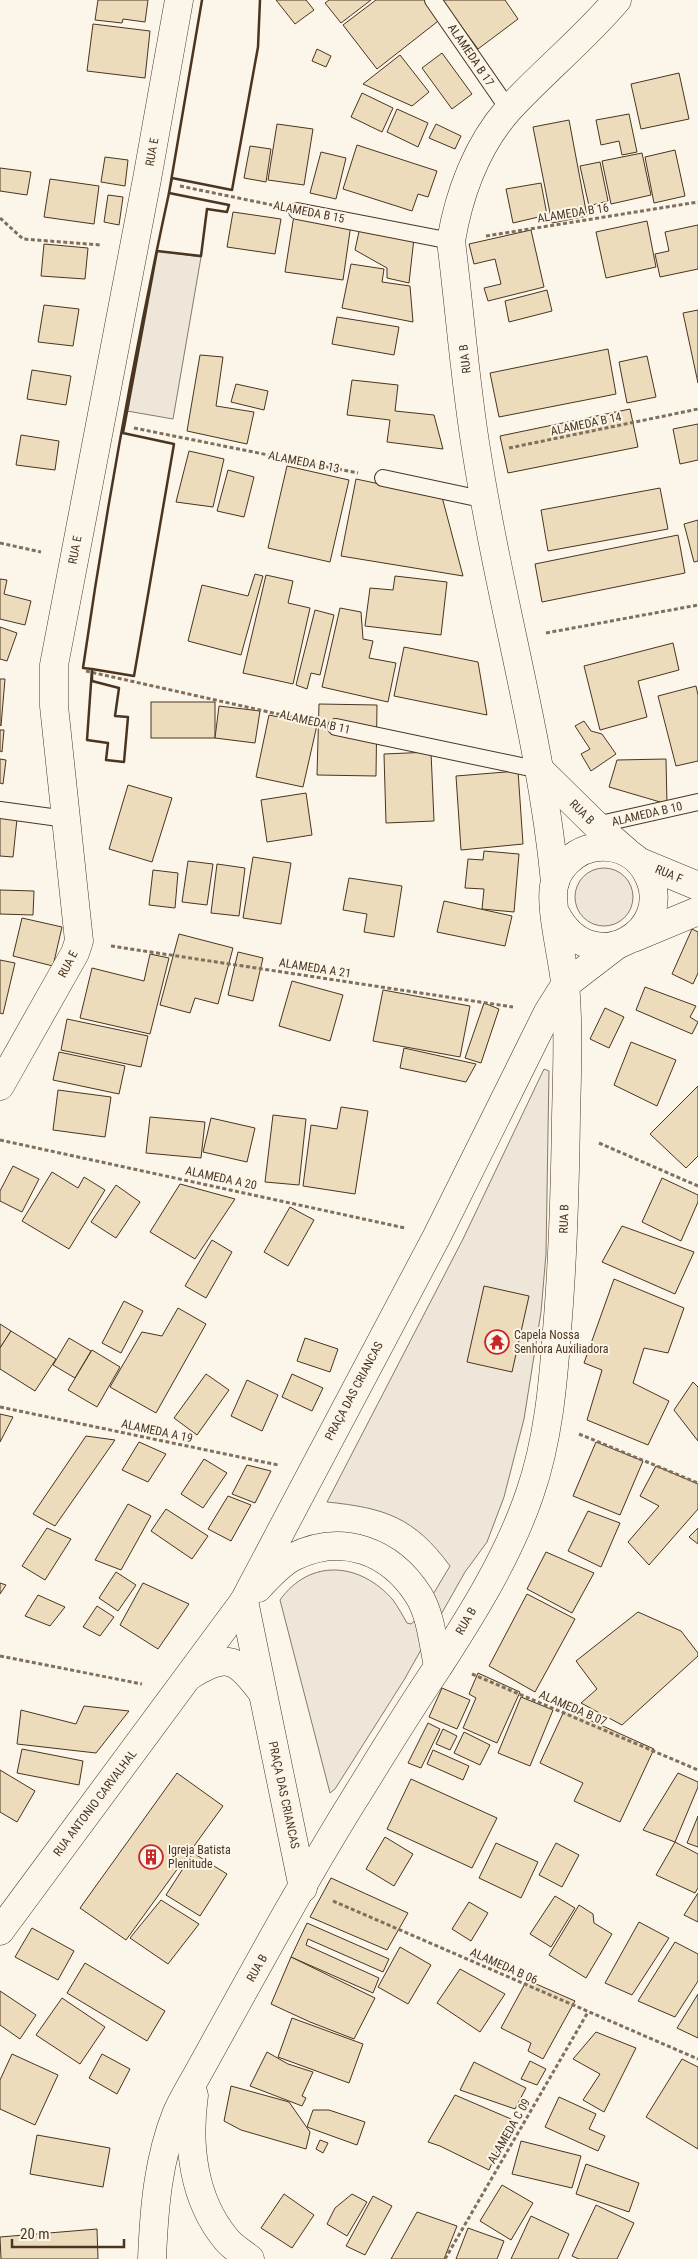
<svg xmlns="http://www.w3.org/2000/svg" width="698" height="2259" font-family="'Roboto Condensed',sans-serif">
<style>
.green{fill:#ede6d9;stroke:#887966}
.building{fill:#ecdcbc;stroke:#4a3520}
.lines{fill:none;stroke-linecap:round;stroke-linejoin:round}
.service-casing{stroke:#4a3520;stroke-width:18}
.minor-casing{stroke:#4a3520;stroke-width:29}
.tertiary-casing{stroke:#4a3520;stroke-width:29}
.path{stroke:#7f6f5c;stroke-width:3;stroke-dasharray:4 2.5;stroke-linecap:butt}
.service{stroke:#fbf6e9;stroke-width:16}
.minor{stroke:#fbf6e9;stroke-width:28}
.tertiary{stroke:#fbf6e9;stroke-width:28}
.wall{stroke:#4a3520;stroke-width:2.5}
.labels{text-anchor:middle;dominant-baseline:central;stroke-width:4;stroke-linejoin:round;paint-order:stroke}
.street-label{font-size:12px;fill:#4a3520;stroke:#fbf6e9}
.poi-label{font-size:12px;fill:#4a3520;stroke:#fbf6e9;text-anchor:start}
</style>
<rect width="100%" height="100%" fill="#fbf6e9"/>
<g class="green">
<polygon points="157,251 201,257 173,419 127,411"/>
<circle cx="604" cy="897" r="29"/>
<path d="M544 1069 549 1071 546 1254 541 1312 524 1419 504 1497 487 1542 465 1572 404 1680 335 1789 330 1793 280 1600C310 1558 360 1562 393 1600 398 1607 403 1616 407 1623L411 1624 420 1616 450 1566C414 1517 385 1508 327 1502L463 1239Z"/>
</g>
<g class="building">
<polygon points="98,0 148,0 145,22 123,19 122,23 95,20"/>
<polygon points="276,0 306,0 314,10 295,24"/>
<polygon points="329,0 371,0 341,23 325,3"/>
<polygon points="376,0 428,0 442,18 377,69 343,25"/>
<polygon points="442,0 505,0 518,19 478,49"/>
<polygon points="93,24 150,31 145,78 87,71"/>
<polygon points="317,49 331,56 326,67 312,61"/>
<polygon points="442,53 472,94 452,109 422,68"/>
<polygon points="400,55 429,92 412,106 363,84"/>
<polygon points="679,73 689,119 641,129 631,84"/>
<polygon points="362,93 393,108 382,132 351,117"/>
<polygon points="397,109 428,123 418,147 387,132"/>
<polygon points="629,114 637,152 622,155 619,141 601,145 596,120"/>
<polygon points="569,120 587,216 552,223 533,127"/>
<polygon points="277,124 313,129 304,185 268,180"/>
<polygon points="436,124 461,136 455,149 429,138"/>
<polygon points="357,145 437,171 428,197 418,194 412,211 343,189"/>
<polygon points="250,146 271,149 266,182 244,178"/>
<polygon points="675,150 685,196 654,203 645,157"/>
<polygon points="321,152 346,158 336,199 310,193"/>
<polygon points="642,153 651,195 611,204 602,161"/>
<polygon points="105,157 128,160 125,186 101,182"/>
<polygon points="600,162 608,201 589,206 580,166"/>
<polygon points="0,168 31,172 27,195 0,191"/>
<polygon points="50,179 99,186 94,224 44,217"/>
<polygon points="541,183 547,215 513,223 506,189"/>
<polygon points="108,195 123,197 119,225 104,222"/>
<polygon points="233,212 281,219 275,254 227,247"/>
<polygon points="294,215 351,224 343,280 285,272"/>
<polygon points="647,221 656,267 606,278 596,232"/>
<polygon points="698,225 698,269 660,277 655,254 669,251 665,232"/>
<polygon points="360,227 414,238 409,283 387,278 387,268 355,250"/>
<polygon points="531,230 544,287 488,301 484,288 501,284 495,259 474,264 469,244"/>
<polygon points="44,244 88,248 85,279 41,276"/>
<polygon points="351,264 384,269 382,282 410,286 413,322 342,308"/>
<polygon points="547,290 552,311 509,322 505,301"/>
<polygon points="44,305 79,309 73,346 38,342"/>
<polygon points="698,310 698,383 683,313"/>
<polygon points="337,317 399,327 394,355 332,344"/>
<polygon points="608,349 616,394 499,417 490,373"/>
<polygon points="200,355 223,357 216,406 254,412 247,444 187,431"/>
<polygon points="647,356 656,397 627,403 619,362"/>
<polygon points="32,370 71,376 66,405 27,399"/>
<polygon points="352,380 398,385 395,411 434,415 443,449 387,442 390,420 347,415"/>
<polygon points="236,384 268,391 264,410 231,402"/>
<polygon points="630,409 638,447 508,473 500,436"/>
<polygon points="698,424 698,460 680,464 673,429"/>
<polygon points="21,435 59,441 55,470 16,465"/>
<polygon points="189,451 224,459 213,507 176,502"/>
<polygon points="287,466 349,480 330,562 268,548"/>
<polygon points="228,470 254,477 244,517 217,511"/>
<polygon points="356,479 442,497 463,576 341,556"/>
<polygon points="660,488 668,529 548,551 541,510"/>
<polygon points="698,520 698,561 694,562 684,524"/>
<polygon points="678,535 685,573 542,602 535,564"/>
<polygon points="255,574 263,576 241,655 188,641 202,585 248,596"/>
<polygon points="266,575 293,581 288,603 310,608 293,684 243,673"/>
<polygon points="395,576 447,582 441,635 365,626 370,588 393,590"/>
<polygon points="0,579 7,580 4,594 31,601 25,625 0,619"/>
<polygon points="340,608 361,612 363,639 373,641 369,658 396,663 388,702 322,687"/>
<polygon points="315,610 334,615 320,675 311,673 307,689 296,685"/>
<polygon points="0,627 17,633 7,661 0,659"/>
<polygon points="673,643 679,670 638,681 647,717 600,730 584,666"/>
<polygon points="404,647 478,662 487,715 394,696"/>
<polygon points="0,679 5,679 1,726 0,725"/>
<polygon points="696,686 698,695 698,761 676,766 658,696"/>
<rect x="151" y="702" width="64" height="36"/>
<polygon points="319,704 377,705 376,776 317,775"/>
<polygon points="219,706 260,711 255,743 215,738"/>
<polygon points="269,715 317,725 303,787 256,777"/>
<polygon points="584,721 591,731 602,734 616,754 591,771 581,754 590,749 575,726"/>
<polygon points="0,730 4,730 2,752 0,751"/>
<polygon points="431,752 434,821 386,823 384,754"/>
<polygon points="0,759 6,760 3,784 0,783"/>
<polygon points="666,759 667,804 609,787 617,760"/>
<polygon points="518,771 523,844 461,850 456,776"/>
<polygon points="128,785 172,798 152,862 109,849"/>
<polygon points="306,793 312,835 267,842 261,800"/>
<polygon points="0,817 17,819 13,857 0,856"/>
<polygon points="484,851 519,854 514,912 482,909 484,889 465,888 468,859 483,860"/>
<polygon points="253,857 291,863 281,924 243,918"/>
<polygon points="188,861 213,864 207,905 182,902"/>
<polygon points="217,864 245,868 239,916 211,913"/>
<polygon points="153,870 178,873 175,908 149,905"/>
<polygon points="349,878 402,886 394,937 364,932 367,914 343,910"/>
<polygon points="0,890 34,891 33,915 0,914"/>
<polygon points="444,901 512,916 505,946 437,932"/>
<polygon points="22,918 62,927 53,966 13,956"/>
<polygon points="692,929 698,932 698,973 693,984 672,974"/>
<polygon points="179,934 233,948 218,1004 195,998 190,1013 160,1005"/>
<polygon points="238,952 263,958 253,1001 228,995"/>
<polygon points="150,954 169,958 150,1034 80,1018 92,968 144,981"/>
<polygon points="0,960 15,963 3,1014 0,1013"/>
<polygon points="292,981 343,995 330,1041 279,1026"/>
<polygon points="645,987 696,1006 690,1017 698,1022 692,1034 636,1010"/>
<polygon points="383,990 470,1006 460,1057 373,1041"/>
<polygon points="484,1003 499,1009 481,1063 465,1058"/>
<polygon points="605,1008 624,1017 609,1048 590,1039"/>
<polygon points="67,1019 148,1036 141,1067 61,1050"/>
<polygon points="631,1042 676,1060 657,1106 614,1085"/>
<polygon points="404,1048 476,1064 466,1082 400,1068"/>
<polygon points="59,1052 125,1066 119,1094 53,1080"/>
<polygon points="698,1086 698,1156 686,1168 650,1134"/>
<polygon points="58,1090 111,1097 105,1137 53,1130"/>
<polygon points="341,1107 368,1111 355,1194 303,1186 311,1125 337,1129"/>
<polygon points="273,1115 306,1119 299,1185 265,1182"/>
<polygon points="150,1117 205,1122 201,1158 146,1153"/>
<polygon points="211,1118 255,1128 247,1162 203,1152"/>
<polygon points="13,1166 39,1179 22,1212 0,1201 0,1191"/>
<polygon points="52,1172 78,1188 84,1177 105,1190 69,1249 22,1221"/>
<polygon points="662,1178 698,1195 698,1202 681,1241 642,1222"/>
<polygon points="180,1184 235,1199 195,1259 150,1232"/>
<polygon points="116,1185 140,1202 116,1238 91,1222"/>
<polygon points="290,1207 314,1220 288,1266 264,1252"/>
<polygon points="622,1226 694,1252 675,1294 602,1262"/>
<polygon points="212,1240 232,1252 206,1298 185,1286"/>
<polygon points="614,1279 684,1308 668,1353 644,1348 633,1383 669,1401 648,1445 587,1420 602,1370 584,1363"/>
<polygon points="484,1286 529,1296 512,1372 467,1362"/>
<polygon points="124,1301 143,1311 121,1353 102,1343"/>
<polygon points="178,1308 206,1324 156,1413 110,1387 142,1332 162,1336"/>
<polygon points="0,1324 11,1331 0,1348"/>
<polygon points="11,1331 56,1359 35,1391 0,1369 0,1348"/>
<polygon points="69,1338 91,1351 75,1378 53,1365"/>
<polygon points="305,1338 338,1349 330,1372 297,1361"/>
<polygon points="92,1350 120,1367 97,1407 68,1390"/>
<polygon points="206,1374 229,1390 197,1435 174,1418"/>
<polygon points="292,1374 323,1388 312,1411 282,1397"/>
<polygon points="247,1380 278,1395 262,1431 231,1416"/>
<polygon points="693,1382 698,1387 698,1441 674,1410"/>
<polygon points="0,1414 13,1417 0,1442"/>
<polygon points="86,1436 115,1440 55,1526 33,1514"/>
<polygon points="139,1442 166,1454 148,1482 122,1470"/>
<polygon points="596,1442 643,1461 620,1515 573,1496"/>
<polygon points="204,1459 227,1473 203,1508 181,1494"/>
<polygon points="247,1465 271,1471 255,1503 232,1494"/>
<polygon points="656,1466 698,1484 698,1509 649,1565 628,1542 659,1506 640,1496"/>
<polygon points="228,1496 251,1505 231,1541 208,1529"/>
<polygon points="128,1504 151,1516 121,1570 95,1560"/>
<polygon points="166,1509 208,1536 192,1559 151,1531"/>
<polygon points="588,1511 620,1523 601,1567 568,1551"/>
<polygon points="47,1528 71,1539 45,1580 22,1566"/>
<polygon points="698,1528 698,1544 689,1537"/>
<polygon points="546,1552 594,1573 572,1613 527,1589"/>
<polygon points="116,1572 136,1585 118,1611 99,1598"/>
<polygon points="0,1583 6,1585 0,1594"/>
<polygon points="143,1583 189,1604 158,1649 120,1625"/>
<polygon points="527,1594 575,1619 535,1692 489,1666"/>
<polygon points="38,1595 65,1607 50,1626 25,1616"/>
<polygon points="97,1606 114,1617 100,1636 83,1627"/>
<polygon points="638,1612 681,1631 698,1653 698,1656 622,1725 581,1703 597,1689 576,1661"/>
<polygon points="478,1673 520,1692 497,1743 463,1728 476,1698 469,1694"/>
<polygon points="442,1688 470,1700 457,1729 429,1717"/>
<polygon points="521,1697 553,1710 530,1766 498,1753"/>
<polygon points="84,1706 129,1711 96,1753 17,1744 21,1710 76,1724"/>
<polygon points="565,1709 654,1749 620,1822 574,1801 583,1783 540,1763"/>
<polygon points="428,1723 440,1729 421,1768 408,1763"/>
<polygon points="443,1729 457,1736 450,1750 436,1744"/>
<polygon points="464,1732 490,1745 480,1765 454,1753"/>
<polygon points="22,1749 83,1761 79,1785 17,1773"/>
<polygon points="433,1750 469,1766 463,1780 427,1764"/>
<polygon points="0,1770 35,1791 17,1822 0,1812"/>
<polygon points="177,1773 223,1806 126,1940 80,1908"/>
<polygon points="678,1773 698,1782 698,1787 675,1842 643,1830"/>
<polygon points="411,1779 497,1818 472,1868 387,1829"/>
<polygon points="698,1816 698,1847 687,1843"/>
<polygon points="385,1837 413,1854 394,1886 366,1869"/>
<polygon points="675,1842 698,1854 698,1888 695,1893 656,1875"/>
<polygon points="496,1843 538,1862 521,1898 479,1878"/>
<polygon points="556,1843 579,1855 562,1887 539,1875"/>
<polygon points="193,1853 227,1874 200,1916 166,1895"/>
<polygon points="331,1878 408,1913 387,1950 310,1917"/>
<polygon points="698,1893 698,1922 684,1915"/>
<polygon points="555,1896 575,1908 551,1947 530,1934"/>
<polygon points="161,1900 199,1924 168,1964 130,1938"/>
<polygon points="469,1902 488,1913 471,1941 452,1929"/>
<polygon points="579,1905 593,1914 594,1923 612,1934 586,1978 549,1955"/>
<polygon points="639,1922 669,1938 632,1995 605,1983"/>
<polygon points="307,1923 389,1959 383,1972 308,1939 306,1945 379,1978 373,1993 291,1957"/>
<polygon points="32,1928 74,1951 58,1980 15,1957"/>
<polygon points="675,1942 698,1954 698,1981 675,2017 638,2001"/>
<polygon points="400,1947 431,1965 408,2004 378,1987"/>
<polygon points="291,1957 375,1998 354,2039 310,2022 271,2004"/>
<polygon points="85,1963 165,2011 147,2041 67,1993"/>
<polygon points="460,1969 505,1994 480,2032 437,2003"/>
<polygon points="527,1980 575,2001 543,2059 528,2051 531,2043 501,2028"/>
<polygon points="0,1991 36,2015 20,2039 0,2025"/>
<polygon points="698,1994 698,2038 677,2028"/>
<polygon points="62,1998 105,2027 80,2064 36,2035"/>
<polygon points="292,2018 363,2044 349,2083 278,2057"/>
<polygon points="596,2032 636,2048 604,2112 583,2100 600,2074 573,2059"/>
<polygon points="267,2052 288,2064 313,2072 302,2096 306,2098 302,2106 250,2086"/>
<polygon points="12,2054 58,2075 35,2125 0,2109 0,2080"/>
<polygon points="102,2054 130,2069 117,2094 89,2078"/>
<polygon points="682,2059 698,2067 698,2149 646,2117"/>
<polygon points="530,2061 546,2069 537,2085 521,2079"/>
<polygon points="474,2062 526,2088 515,2109 460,2090"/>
<polygon points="231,2086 289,2102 310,2132 306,2149 241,2130 224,2121"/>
<polygon points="455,2095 511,2119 489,2170 440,2146 428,2142"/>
<polygon points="559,2097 596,2114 589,2129 605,2136 598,2151 545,2127"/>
<polygon points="313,2110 329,2110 365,2122 357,2145 307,2127"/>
<polygon points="37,2135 110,2148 103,2187 30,2174"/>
<polygon points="320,2140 328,2143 323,2153 316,2149"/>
<polygon points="521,2141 581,2156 572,2188 512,2174"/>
<polygon points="586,2164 639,2183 629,2212 576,2194"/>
<polygon points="502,2185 533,2203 511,2240 480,2221"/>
<polygon points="284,2194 314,2215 292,2248 261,2228"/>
<polygon points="352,2194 367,2202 347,2236 327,2224 335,2208"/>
<polygon points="373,2196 392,2206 365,2255 346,2246"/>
<polygon points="596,2205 634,2223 617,2259 579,2259 572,2256"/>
<polygon points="417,2212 457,2226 444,2259 391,2259"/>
<polygon points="531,2216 569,2234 558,2259 511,2259"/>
<polygon points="468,2228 504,2241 497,2259 456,2259"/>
<polygon points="97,2229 98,2259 1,2259 0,2237"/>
</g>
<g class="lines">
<g class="service-casing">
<g id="service">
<polyline points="433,0 509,110"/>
<polyline points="297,211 451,241"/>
<polyline points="383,478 486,500"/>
<polyline points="336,727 540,770"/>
<polyline points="0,810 66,819"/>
<polyline points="596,825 698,802"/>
</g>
</g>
<g class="minor-casing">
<g id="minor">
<polyline points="0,1086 75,953 79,941 54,706 54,665 147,179 179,0"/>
<path d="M191 1675C228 1652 237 1659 262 1692"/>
<polyline points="0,1931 244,1601"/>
</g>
</g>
<g class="tertiary-casing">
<g id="tertiary">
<polyline points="540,770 596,825 626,851"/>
<polyline points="640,862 698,886"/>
<path d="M555 882C541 737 499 598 477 455 465 384 460 312 451 241 459 194 477 145 509 109 544 71 584 39 617 0"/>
<polyline points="633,938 698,911"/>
<path d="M258 1588C268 1577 280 1564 293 1557 342 1533 390 1550 419 1596 431 1616 433 1643 438 1666"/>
<polyline points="303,1888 244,1601 437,1236 548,1012 565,985 617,945"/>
<path d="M194 2095C187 2145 193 2199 226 2239 232 2247 243 2253 250 2259"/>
<path d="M152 2259C154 2209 158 2159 177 2112 183 2099 190 2087 197 2075 248 1983 298 1890 353 1801 381 1756 408 1711 438 1667 473 1613 509 1555 530 1493 548 1441 553 1385 557 1330 563 1259 565 1189 566 1117 567 1073 569 1028 565 983 563 959 548 901 555 882 557 875 562 867 567 862 591 838 631 843 647 873 678 930 592 983 556 914"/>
</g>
</g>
<g class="path">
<polyline points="180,186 272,205"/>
<polyline points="0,218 23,239 101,245"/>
<polyline points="486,236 698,202"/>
<polyline points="134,428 358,473"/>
<polyline points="509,448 698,409"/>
<polyline points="0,543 41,552"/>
<polyline points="546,633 698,605"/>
<polyline points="86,671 309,721"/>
<polyline points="111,946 513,1007"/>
<polyline points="0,1140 405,1228"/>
<polyline points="599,1143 698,1186"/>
<polyline points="0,1407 278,1465"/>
<polyline points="579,1434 698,1483"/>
<polyline points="0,1656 142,1684"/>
<polyline points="472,1674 698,1770"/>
<polyline points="333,1901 698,2059"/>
<polyline points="445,2259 588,2012"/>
</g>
<use href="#service" class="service"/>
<use href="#minor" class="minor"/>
<use href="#tertiary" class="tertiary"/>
<g class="wall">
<polyline points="202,0 169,193 172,178 232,190 258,47 260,0"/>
<path d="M169 193 229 205 227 212 207 209 201 256 157 251 123 433 174 444 134 676 92 669V681L119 688 115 716 128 717 124 762 106 760 108 743 87 740 92 669 83 668C106 509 135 350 169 193Z"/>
</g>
</g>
<defs>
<g id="temple-ring" transform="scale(1.25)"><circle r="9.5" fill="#fbf6e9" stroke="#c62828" stroke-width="1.5"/><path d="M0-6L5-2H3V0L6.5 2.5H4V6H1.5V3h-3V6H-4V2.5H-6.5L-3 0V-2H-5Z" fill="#c62828"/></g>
<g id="building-ring" transform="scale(1.25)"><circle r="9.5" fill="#fbf6e9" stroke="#c62828" stroke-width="1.5"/><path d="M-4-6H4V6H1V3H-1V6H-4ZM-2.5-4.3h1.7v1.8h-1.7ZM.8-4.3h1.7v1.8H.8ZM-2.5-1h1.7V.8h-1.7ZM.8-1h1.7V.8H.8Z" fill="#c62828"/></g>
</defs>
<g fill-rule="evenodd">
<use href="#temple-ring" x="497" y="1342"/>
<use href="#building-ring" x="151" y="1857"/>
</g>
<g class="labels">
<g class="street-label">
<text transform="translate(471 55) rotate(56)">ALAMEDA B 17</text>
<text transform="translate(152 152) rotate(-80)">RUA E</text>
<text transform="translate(309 212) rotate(11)">ALAMEDA B 15</text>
<text transform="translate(573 213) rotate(-9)">ALAMEDA B 16</text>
<text transform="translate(465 359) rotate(-97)">RUA B</text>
<text transform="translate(586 424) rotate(-12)">ALAMEDA B 14</text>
<text transform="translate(304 462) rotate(11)">ALAMEDA B 13</text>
<text transform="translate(75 550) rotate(-79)">RUA E</text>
<text transform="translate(315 722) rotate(13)">ALAMEDA B 11</text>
<text transform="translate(582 812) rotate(45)">RUA B</text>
<text transform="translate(647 814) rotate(-13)">ALAMEDA B 10</text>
<text transform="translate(669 874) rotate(23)">RUA F</text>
<text transform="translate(68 964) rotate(-63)">RUA E</text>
<text transform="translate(315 968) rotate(9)">ALAMEDA A 21</text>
<text transform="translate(221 1178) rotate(12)">ALAMEDA A 20</text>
<text transform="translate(564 1219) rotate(-88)">RUA B</text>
<text transform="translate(354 1391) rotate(-62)">PRAÇA DAS CRIANCAS</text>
<text transform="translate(157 1431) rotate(12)">ALAMEDA A 19</text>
<text transform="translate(466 1621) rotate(-60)">RUA B</text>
<text transform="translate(573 1708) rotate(23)">ALAMEDA B 07</text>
<text transform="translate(284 1795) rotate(78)">PRAÇA DAS CRIANCAS</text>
<text transform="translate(95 1803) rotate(-53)">RUA ANTONIO CARVALHAL</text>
<text transform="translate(504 1966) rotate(24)">ALAMEDA B 06</text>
<text transform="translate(257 1968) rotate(-60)">RUA B</text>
<text transform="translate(509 2131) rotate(-60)">ALAMEDA C 09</text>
</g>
<g class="poi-label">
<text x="514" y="1335">Capela Nossa<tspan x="514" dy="14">Senhora Auxiliadora</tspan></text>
<text x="168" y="1850">Igreja Batista<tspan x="168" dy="14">Plenitude</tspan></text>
</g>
</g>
<path d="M12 2239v8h112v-8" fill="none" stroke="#4a3520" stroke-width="2.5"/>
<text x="20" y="2239" font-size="15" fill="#4a3520" stroke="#fbf6e9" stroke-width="4" paint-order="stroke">20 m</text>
</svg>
